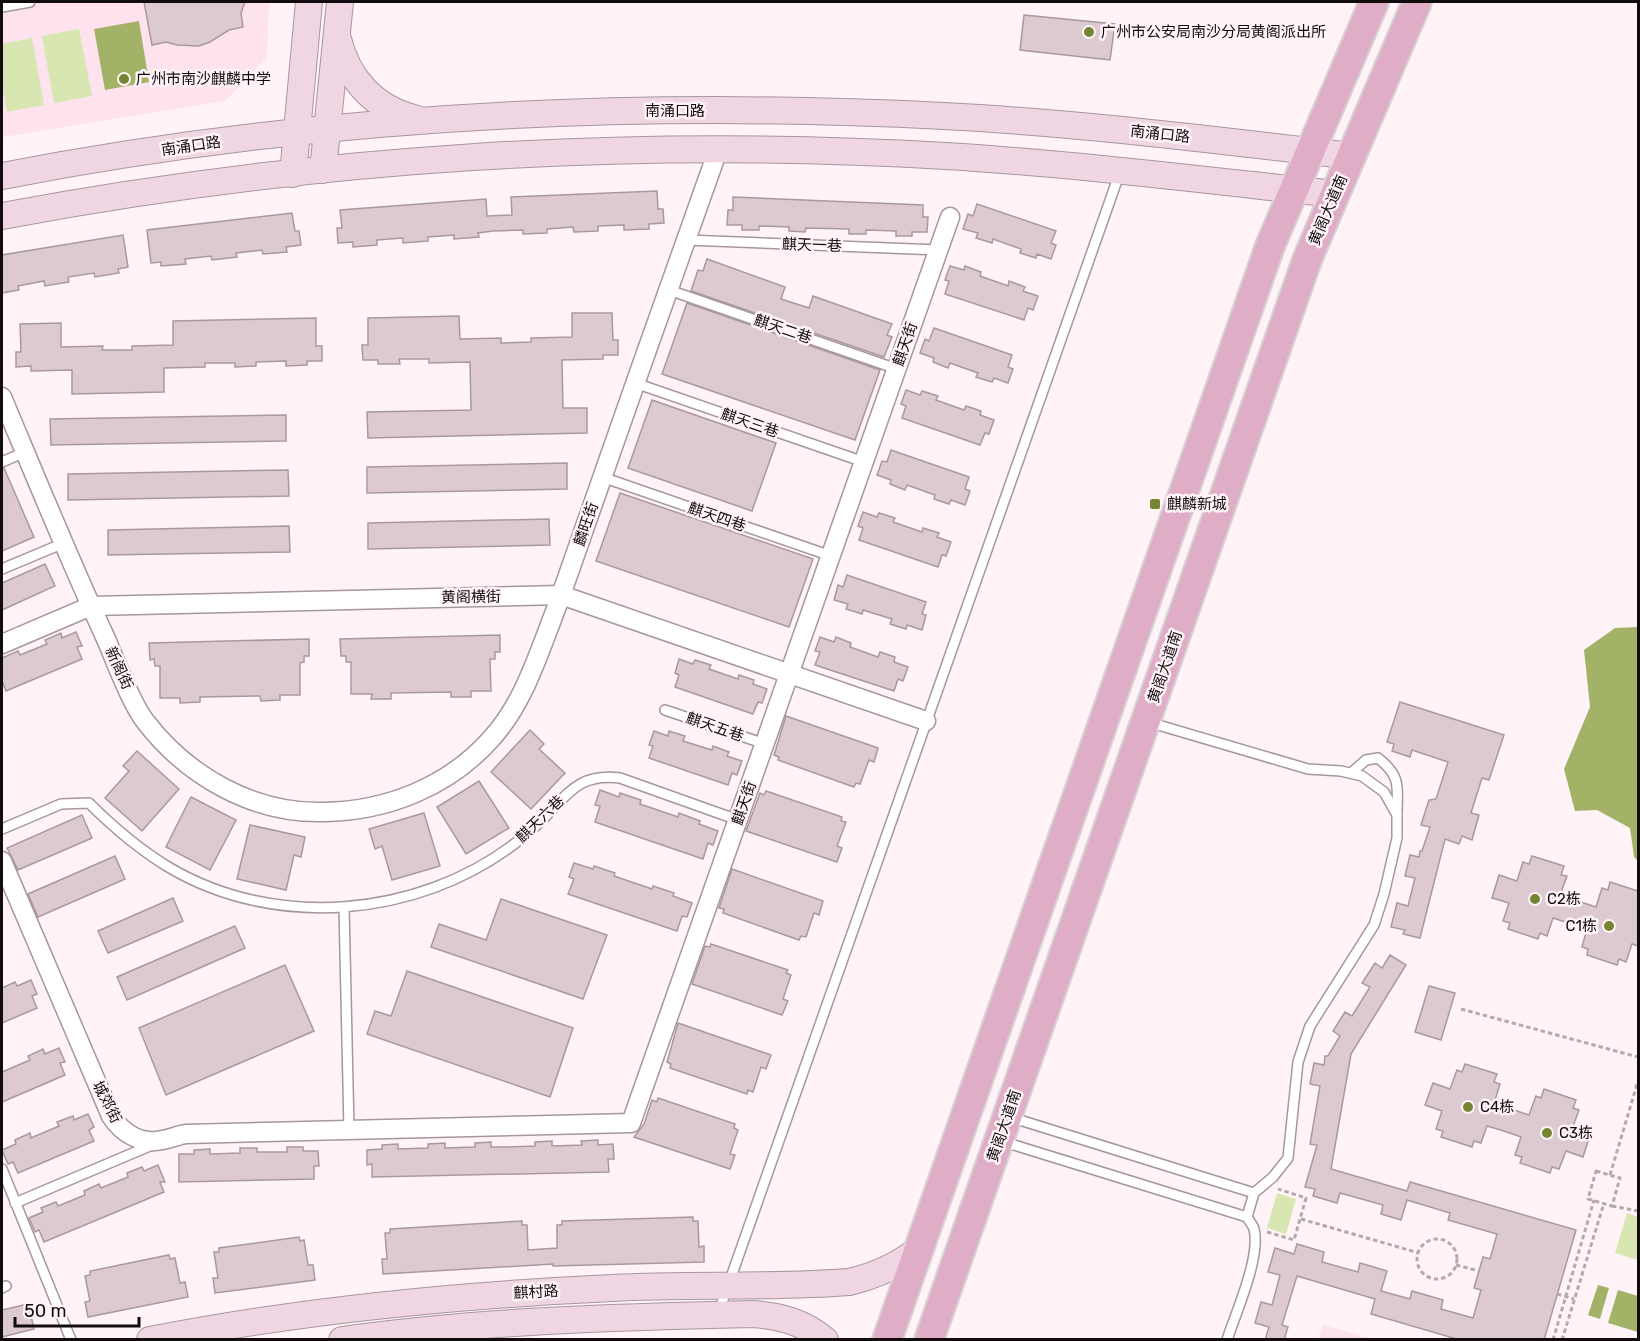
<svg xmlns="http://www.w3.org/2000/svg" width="1640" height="1341" font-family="Rubik,'Noto Sans SC',sans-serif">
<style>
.built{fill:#fee2ee}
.green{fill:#d8e6b1}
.water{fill:#a2b368}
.building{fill:#dcc9d1;stroke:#aa98a0;stroke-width:1.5}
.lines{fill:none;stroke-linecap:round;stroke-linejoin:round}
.lane-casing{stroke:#a7969d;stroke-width:12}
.street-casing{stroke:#a7969d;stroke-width:21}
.secondary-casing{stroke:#a7969d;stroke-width:28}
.primary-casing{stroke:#d4d3d4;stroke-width:32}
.path{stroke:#b4aaae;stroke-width:3;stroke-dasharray:4.5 3;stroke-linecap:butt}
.lane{stroke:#fff;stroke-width:9}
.street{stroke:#fff;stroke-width:18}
.secondary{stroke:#f0d6e2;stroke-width:26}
.primary{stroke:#e0adc6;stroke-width:28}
.poi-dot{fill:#758534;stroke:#fff3f8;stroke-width:2}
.labels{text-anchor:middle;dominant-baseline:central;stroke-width:5;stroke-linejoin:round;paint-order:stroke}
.poi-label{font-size:15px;fill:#120c0e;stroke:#fff3f8;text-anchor:start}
.street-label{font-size:15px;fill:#120c0e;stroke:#fff3f8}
</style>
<rect width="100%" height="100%" fill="#fff3f8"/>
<g class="built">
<polygon points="2,2 269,2 267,57 225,101 2,137"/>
<polygon points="1323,1325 1375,1339 1318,1339"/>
</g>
<g class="green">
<polygon points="79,29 92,96 54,103 42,36"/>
<polygon points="32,38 44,105 7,112 2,85 2,44"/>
<polygon points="1277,1193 1296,1199 1286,1234 1267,1228"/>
<polygon points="1627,1213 1638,1217 1638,1260 1615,1253"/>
</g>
<g class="water">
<polygon points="139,21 149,82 105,90 94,29"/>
<polygon points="1638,627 1638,861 1634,857 1630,828 1597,810 1575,811 1564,769 1590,707 1584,650 1615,628"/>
<polygon points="1598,1285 1609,1288 1600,1319 1588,1315"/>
<polygon points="1618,1290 1638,1296 1638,1332 1608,1323"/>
</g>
<g class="building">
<polygon points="144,2 245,2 241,13 243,27 229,30 210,42 199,46 177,45 166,42 152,45"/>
<polygon points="1024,15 1115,24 1110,60 1020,50"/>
<polygon points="657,191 658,209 663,209 664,223 649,224 649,229 624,230 624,225 598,226 598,231 574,232 573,227 547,229 547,233 523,234 523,230 493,231 478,233 479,237 454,239 454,235 428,237 428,241 403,243 403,238 377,240 377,245 353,247 353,242 338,243 337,228 342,228 340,210 486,199 487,216 512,215 511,197"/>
<polygon points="733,197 923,205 923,217 928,217 927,232 912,232 912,236 896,236 896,231 866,230 866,234 849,234 849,229 806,228 805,232 789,231 789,227 759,226 759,230 742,230 742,225 727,225 728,210 733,210"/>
<polygon points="977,204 1056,231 1051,243 1056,245 1051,259 1037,254 1036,258 1020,253 1021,249 993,239 992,243 976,238 978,233 963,229 968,214 973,216"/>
<polygon points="292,213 295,231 299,231 301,245 286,247 287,252 263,254 262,250 236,253 237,257 212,260 211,256 185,259 186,264 161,266 161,262 151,263 147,230"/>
<polygon points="123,235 128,267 118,269 119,273 95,277 94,273 68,277 69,282 45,286 44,281 18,286 19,290 2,293 2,255"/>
<polygon points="707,259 785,287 781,299 809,308 813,296 892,324 887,335 892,337 884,357 691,291 698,270 703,271"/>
<polygon points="950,266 964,270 965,266 981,272 980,276 1008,286 1009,281 1025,287 1023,291 1038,296 1033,310 1028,308 1024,320 945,294 949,281 945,280"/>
<polygon points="687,303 880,370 855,440 662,374"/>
<polygon points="572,313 612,313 613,340 618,340 618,355 603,355 603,359 562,360 563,408 587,408 587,433 368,438 367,412 471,410 470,362 429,363 429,359 399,359 400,364 378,364 378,360 363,360 362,345 368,345 368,318 459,316 460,339 501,338 501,343 531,342 531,338 572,337"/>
<polygon points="316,318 316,346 322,346 322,361 307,361 307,365 286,366 286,361 256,362 256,366 235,367 235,363 205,363 205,367 164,368 164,392 72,394 72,370 31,371 31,366 16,367 16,352 21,352 20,324 61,323 61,347 103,346 102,350 132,350 132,346 173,345 173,321"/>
<polygon points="934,328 1012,355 1008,367 1013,369 1008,383 994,378 992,382 976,377 978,373 950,363 948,368 933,362 934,358 920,353 925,339 929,341"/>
<polygon points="906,390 920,395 922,391 938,396 936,400 964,410 966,406 981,411 980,415 994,420 989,434 985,433 980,445 902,418 906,406 901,404"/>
<polygon points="652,400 776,443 752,511 628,468"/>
<polygon points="286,415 286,441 51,445 50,419"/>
<polygon points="891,450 969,477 965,489 970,491 965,505 951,500 949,504 934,499 935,495 907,485 905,490 890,484 891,480 877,475 882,461 887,462"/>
<polygon points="567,463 567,489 367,493 367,467"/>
<polygon points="4,468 34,537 2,551 2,469"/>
<polygon points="288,470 289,496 68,500 68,474"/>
<polygon points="620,493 813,559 789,627 596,561"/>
<polygon points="863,512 877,517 879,513 895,518 893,522 922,532 923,528 939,533 937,537 951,542 946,556 942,555 938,567 859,540 863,528 858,526"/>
<polygon points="549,519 550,545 368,549 368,523"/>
<polygon points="289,526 290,552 108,555 108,530"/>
<polygon points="45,564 55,586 2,610 2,583"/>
<polygon points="847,575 926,602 922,614 926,615 922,630 907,625 906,629 890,624 892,619 863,610 862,614 846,609 848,604 834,600 838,585 843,587"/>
<polygon points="76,632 82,646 77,647 82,659 6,691 2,681 2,658 18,651 20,655 47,644 45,640 61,633 62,638"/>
<polygon points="500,635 500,652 495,652 495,659 490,659 491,691 471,691 471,697 451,697 451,692 391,693 391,699 371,699 372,694 351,694 351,662 346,662 346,656 341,656 340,639"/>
<polygon points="820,637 834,642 836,637 851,643 850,647 878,657 880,652 895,657 894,662 908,667 903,681 898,679 894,691 815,665 820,652 815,651"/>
<polygon points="309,639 309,656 304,656 304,662 300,663 300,695 280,695 280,700 261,701 260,696 200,697 200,702 180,703 180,698 160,698 160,666 155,666 154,659 150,660 149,643"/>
<polygon points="679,659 693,664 695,660 711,665 709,669 738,679 739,675 754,680 753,684 767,689 762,703 758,702 753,714 675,687 679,675 675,673"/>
<polygon points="1400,702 1504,735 1489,780 1482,778 1471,813 1479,815 1472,840 1462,836 1459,844 1445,839 1420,938 1403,934 1405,930 1391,927 1397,903 1408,906 1415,878 1405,876 1410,855 1419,857 1420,851 1422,851 1430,827 1421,825 1429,800 1436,799 1448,762 1412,750 1410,757 1392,751 1394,744 1387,742"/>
<polygon points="786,716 878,748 874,762 869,760 860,784 856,783 854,787 778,760 779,757 774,755"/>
<polygon points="530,730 544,744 539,749 565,773 531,809 491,772"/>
<polygon points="654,731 668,736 669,731 685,736 683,741 712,750 713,746 729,752 727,756 742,761 737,775 732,773 728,785 649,758 653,746 649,745"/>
<polygon points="137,751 179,789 142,831 105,798 129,771 123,766"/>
<polygon points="479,781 509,828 466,854 437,807"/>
<polygon points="600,790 619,797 620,793 641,800 640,804 678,817 679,813 700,821 699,824 718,831 713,845 708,843 703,859 595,822 600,806 595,805"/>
<polygon points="766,791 842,817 841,821 846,822 837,846 842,848 837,862 746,831 760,793 764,795"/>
<polygon points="191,797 236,820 210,870 166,847"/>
<polygon points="424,813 440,866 392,880 382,846 375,849 369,829"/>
<polygon points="82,815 92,838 18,870 7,848"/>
<polygon points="250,825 305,837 301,857 294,855 286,890 237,879"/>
<polygon points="115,856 125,879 38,917 28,894"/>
<polygon points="1532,856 1564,866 1561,875 1567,876 1560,895 1596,907 1602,888 1608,890 1610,882 1638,891 1638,946 1632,944 1626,962 1619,959 1617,965 1587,955 1588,949 1582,947 1587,929 1553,918 1547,936 1540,933 1538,939 1508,929 1510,923 1503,921 1509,903 1492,898 1499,875 1517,881 1523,862 1529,864"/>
<polygon points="574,863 593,869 594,866 615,873 614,876 652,889 653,886 674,893 673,896 692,903 687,917 682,916 677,931 568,894 574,879 569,877"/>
<polygon points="732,869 823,901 819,915 814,913 806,937 801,936 799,940 723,913 724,909 719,908"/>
<polygon points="173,898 183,921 108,953 98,931"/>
<polygon points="501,899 607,935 583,999 431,947 439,924 486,940"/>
<polygon points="235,926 245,948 127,1000 117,977"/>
<polygon points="711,944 788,970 786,973 791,975 783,999 788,1001 782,1015 692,984 705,946 710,947"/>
<polygon points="1390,955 1406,965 1351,1054 1331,1169 1407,1191 1410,1182 1576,1230 1544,1340 1460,1340 1371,1314 1375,1299 1297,1276 1282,1325 1288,1327 1284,1340 1265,1340 1269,1327 1255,1323 1261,1302 1272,1305 1280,1275 1268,1272 1275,1248 1294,1254 1297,1244 1324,1252 1322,1262 1358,1272 1360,1263 1387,1271 1381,1291 1410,1299 1412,1291 1443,1300 1441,1309 1473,1318 1481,1290 1474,1288 1483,1257 1490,1259 1497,1234 1448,1220 1450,1213 1407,1200 1401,1220 1381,1214 1383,1205 1340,1193 1337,1203 1313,1196 1315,1189 1305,1187 1317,1145 1310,1144 1320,1086 1310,1084 1314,1063 1324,1065 1325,1056 1328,1056 1340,1036 1333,1031 1345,1012 1352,1016 1370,987 1362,983 1375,963 1382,968"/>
<polygon points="285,965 314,1031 166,1095 139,1028"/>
<polygon points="407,971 573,1028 550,1097 367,1034 375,1011 391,1016"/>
<polygon points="31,980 37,994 32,996 37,1008 2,1023 2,988 15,982 17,986"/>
<polygon points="1429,986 1455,993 1441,1040 1415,1032"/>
<polygon points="678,1023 771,1055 766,1069 761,1067 753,1092 748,1090 747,1094 670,1068 671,1064 667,1062"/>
<polygon points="59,1048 65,1062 60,1063 65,1075 2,1102 2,1072 30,1060 28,1056 43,1049 45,1054"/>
<polygon points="1465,1064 1497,1074 1494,1082 1500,1084 1494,1103 1511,1109 1529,1115 1536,1096 1541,1098 1544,1089 1576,1100 1573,1108 1579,1110 1572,1129 1590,1135 1583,1157 1566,1151 1559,1169 1552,1167 1550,1173 1520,1163 1522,1157 1515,1155 1521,1137 1504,1131 1487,1126 1481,1143 1474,1141 1472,1147 1441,1137 1443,1131 1436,1129 1442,1111 1425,1105 1433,1083 1450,1089 1457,1070 1462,1072"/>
<polygon points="658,1098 735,1124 734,1128 738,1130 730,1154 735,1155 730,1169 634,1137 644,1124 652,1100 657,1102"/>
<polygon points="88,1114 94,1127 89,1130 94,1141 18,1173 13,1162 8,1164 2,1150 16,1144 15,1140 30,1133 31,1138 59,1126 57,1122 73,1116 74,1120"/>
<polygon points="598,1140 598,1145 613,1144 614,1159 608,1159 609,1172 372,1177 372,1164 367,1165 367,1150 382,1149 382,1145 398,1144 398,1149 428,1148 428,1144 445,1143 445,1148 475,1147 475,1143 491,1142 491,1147 506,1147 535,1146 535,1142 552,1141 552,1146 582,1145 581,1141"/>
<polygon points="287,1147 303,1147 303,1151 318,1151 319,1166 314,1166 314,1179 179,1182 179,1154 194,1154 194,1150 210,1149 210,1154 240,1153 240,1148 257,1148 257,1152 287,1152"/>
<polygon points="158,1165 165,1182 160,1182 164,1192 44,1242 39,1230 35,1232 29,1218 43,1212 41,1208 56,1202 58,1206 85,1195 84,1191 99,1184 101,1188 128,1177 127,1173 142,1167 144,1171"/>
<polygon points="693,1217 693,1221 698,1221 699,1247 704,1246 704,1262 553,1266 553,1264 383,1274 382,1259 387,1259 385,1233 390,1233 390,1229 522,1221 522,1225 527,1225 528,1250 557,1248 557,1225 562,1225 562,1221"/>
<polygon points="299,1237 300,1241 304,1240 308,1265 313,1265 315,1280 215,1293 213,1278 218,1278 214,1252 219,1252 219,1248"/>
<polygon points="169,1255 170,1259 175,1258 180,1283 185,1282 188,1297 88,1317 85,1302 90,1301 85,1276 90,1275 90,1271"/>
<polygon points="28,1304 34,1329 2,1337 2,1310"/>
</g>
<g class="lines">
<g class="lane-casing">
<g id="lane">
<polyline points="2,7 30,2"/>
<polyline points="686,240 939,250"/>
<polyline points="669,290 897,369"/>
<polyline points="635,383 864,462"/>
<polyline points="2,462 25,452"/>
<polyline points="602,477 831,556"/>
<polyline points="2,569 64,543"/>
<polyline points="665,710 765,744"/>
<polyline points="1148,722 1308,769 1341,771 1362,776 1384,792 1397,815 1397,838 1384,894 1374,925 1310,1026 1298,1062 1288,1158 1273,1177 1254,1193"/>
<path d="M1351 773 1366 760 1378 758C1402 777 1397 787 1397 815"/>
<path d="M2 829 61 804 89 803C114 828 140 850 170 868 276 930 417 917 513 845 523 837 533 829 541 821 568 795 577 773 620 778L738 820"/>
<polyline points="344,907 349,1129"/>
<polyline points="1001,1141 1247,1217 1254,1193 1010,1117"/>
<polyline points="2,1169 71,1340"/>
<polyline points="15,1203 152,1145"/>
<polyline points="2,1288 6,1286"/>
<polyline points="718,1314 1120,172"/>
<path d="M1227 1340C1236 1312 1261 1257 1254 1229 1253 1225 1249 1221 1247 1217"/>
</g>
</g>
<g class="street-casing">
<g id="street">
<path d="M2 397C36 478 69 559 106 639 116 662 131 703 145 721 187 776 253 814 324 812 387 811 448 787 491 739 521 706 535 664 551 622 564 588 576 552 588 518 631 395 674 273 718 150"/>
<polyline points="2,644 91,606 561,595 926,721"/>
<path d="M2 861 111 1116C122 1133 141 1145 162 1140 170 1139 178 1135 186 1134L631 1123 950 217"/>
</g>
</g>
<g class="secondary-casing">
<g id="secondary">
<path d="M338 39C348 80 375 109 417 119"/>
<polyline points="323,170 340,2"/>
<polyline points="293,174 309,2"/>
<path d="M2 176C311 116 630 100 944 116 1080 123 1215 140 1351 156"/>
<path d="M2 216C311 158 632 137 946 156 1076 164 1205 180 1334 194"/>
<path d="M150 1340C303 1310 458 1295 613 1288 691 1284 771 1288 849 1282 875 1276 896 1267 918 1250"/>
<path d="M342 1340C478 1321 616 1317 753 1314 781 1316 803 1322 825 1340"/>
</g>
</g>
<g class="primary-casing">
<g id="primary">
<polyline points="887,1340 1270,246 1374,2"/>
<polyline points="929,1340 1307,260 1417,2"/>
</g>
</g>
<g class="path">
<polyline points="1461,1009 1638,1057"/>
<polygon points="1596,1171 1620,1178 1612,1206 1588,1199"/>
<polyline points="1610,1175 1638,1081"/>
<polyline points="1612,1206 1638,1211"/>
<polyline points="1301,1219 1419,1253"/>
<polyline points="1267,1232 1294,1240 1306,1198 1278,1189"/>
<circle cx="1437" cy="1259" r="20"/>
<polyline points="1456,1265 1479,1271"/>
<polyline points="1557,1294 1574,1299"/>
<polyline points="1553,1340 1594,1200"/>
<polyline points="1562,1340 1604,1203"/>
</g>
<use href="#lane" class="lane"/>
<use href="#street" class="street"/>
<use href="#secondary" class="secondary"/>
<use href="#primary" class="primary"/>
</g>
<g class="poi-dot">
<circle cx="1089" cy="32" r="6"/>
<circle cx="124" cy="79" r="6"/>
<rect x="1149" y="498" width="12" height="12" rx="3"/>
<circle cx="1535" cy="899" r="6"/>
<circle cx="1609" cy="926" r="6"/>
<circle cx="1468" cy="1107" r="6"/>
<circle cx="1547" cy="1133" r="6"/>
</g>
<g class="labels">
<g class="poi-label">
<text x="1101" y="32">广州市公安局南沙分局黄阁派出所</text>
<text x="136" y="79">广州市南沙麒麟中学</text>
<text x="1167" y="504">麒麟新城</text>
<text x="1547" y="899">C2栋</text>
<text x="1597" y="926" text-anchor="end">C1栋</text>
<text x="1480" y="1107">C4栋</text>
<text x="1559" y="1133">C3栋</text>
</g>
<g class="street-label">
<text x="675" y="111">南涌口路</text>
<text transform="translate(1160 134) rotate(6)">南涌口路</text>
<text transform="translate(191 146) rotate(-8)">南涌口路</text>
<text transform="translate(1328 210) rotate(-67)">黄阁大道南</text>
<text transform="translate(812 245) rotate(2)">麒天一巷</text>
<text transform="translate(783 329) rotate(19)">麒天二巷</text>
<text transform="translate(905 344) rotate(-71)">麒天街</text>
<text transform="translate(750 423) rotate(19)">麒天三巷</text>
<text transform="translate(717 517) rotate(19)">麒天四巷</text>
<text transform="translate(586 524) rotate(-71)">麟旺街</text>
<text transform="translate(471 597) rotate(-1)">黄阁横街</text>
<text transform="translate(1165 667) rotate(-71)">黄阁大道南</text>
<text transform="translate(119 668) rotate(65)">新阁街</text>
<text transform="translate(715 727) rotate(19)">麒天五巷</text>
<text transform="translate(744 803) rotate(-71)">麒天街</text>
<text transform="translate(540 819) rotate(-44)">麒天六巷</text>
<text transform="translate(107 1102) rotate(63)">城郊街</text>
<text transform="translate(1004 1126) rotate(-71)">黄阁大道南</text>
<text transform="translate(536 1292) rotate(-3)">麒村路</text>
</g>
</g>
<rect width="1640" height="1341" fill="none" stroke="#120c0e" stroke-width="6"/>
<path d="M15 1317v9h124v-9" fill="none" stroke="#120c0e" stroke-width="3"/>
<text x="24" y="1317" font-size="18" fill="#120c0e" stroke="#fff3f8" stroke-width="4.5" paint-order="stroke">50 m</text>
</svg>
